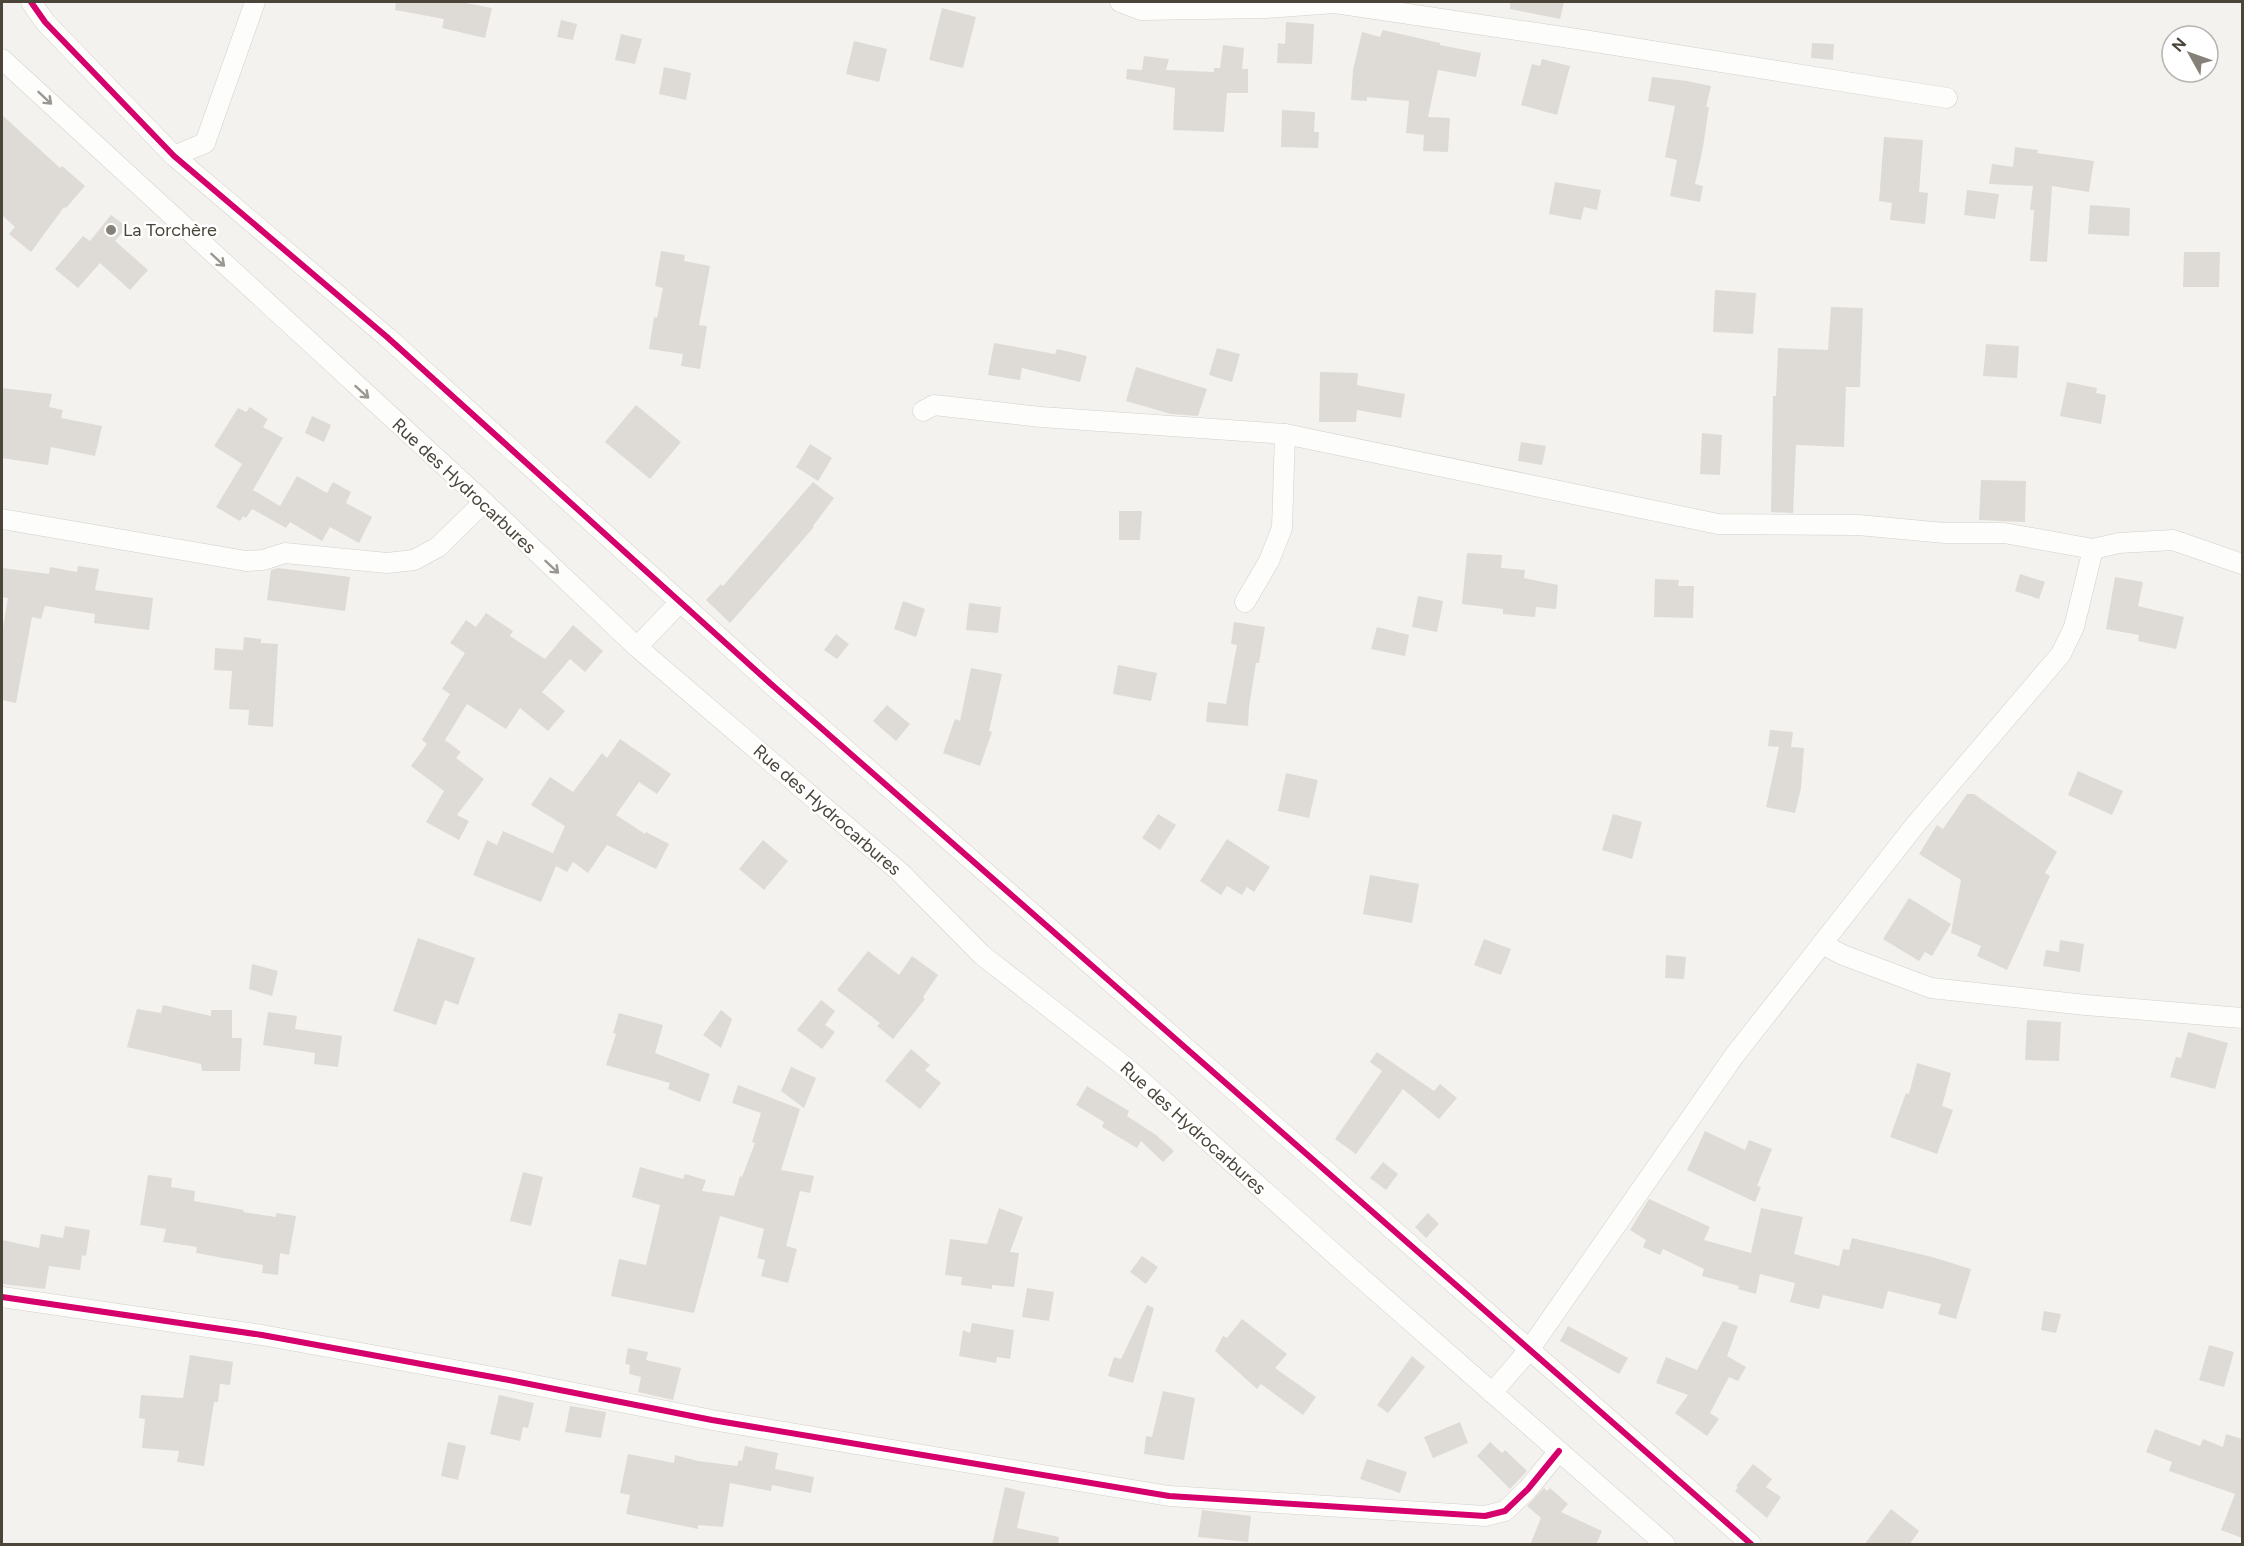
<svg xmlns="http://www.w3.org/2000/svg" width="2244" height="1546" font-family="Figtree,sans-serif">
<style>
.building{fill:#dedbd6}
.lines{fill:none;stroke-linecap:round;stroke-linejoin:round}
.street-casing{stroke:#d2d0cb;stroke-width:21}
.street{stroke:#fdfdfc;stroke-width:20}
.cycleway-casing{stroke:#fff;stroke-width:10}
.cycleway{stroke:#d6006c;stroke-width:6}
.oneway{stroke:#9b9791}
.poi-dot{fill:#868178;stroke:#fff;stroke-width:2}
.labels{text-anchor:middle;dominant-baseline:central;stroke-width:5;stroke-linejoin:round;paint-order:stroke}
.poi-label{font-size:18px;fill:#4b4439;stroke:#fff;text-anchor:start}
.street-label{font-size:18px;fill:#4b4439;stroke:#fff}
</style>
<rect width="100%" height="100%" fill="#f4f2ee"/>
<g class="building">
<polygon points="396,2 461,2 492,8 485,38 442,28 444,19 395,10"/>
<polygon points="1510,2 1564,2 1560,19 1510,9"/>
<polygon points="942,8 976,17 963,68 929,60"/>
<polygon points="561,20 577,24 573,40 557,37"/>
<polygon points="1286,22 1314,24 1312,64 1277,63 1278,43 1285,44"/>
<polygon points="1383,30 1440,43 1440,45 1481,53 1476,77 1438,70 1428,117 1450,118 1448,152 1423,151 1424,135 1406,133 1409,101 1367,97 1367,101 1351,100 1353,70 1362,32 1380,37"/>
<polygon points="621,34 642,39 635,64 615,60"/>
<polygon points="854,41 887,49 879,82 846,74"/>
<polygon points="1812,43 1834,44 1833,60 1811,58"/>
<polygon points="1223,45 1244,48 1242,69 1248,69 1248,93 1227,93 1224,132 1173,130 1175,88 1126,79 1127,69 1142,70 1144,56 1169,59 1166,70 1214,72 1214,68 1220,68"/>
<polygon points="1542,59 1570,66 1557,115 1521,105 1532,64 1540,66"/>
<polygon points="664,67 691,73 686,100 659,94"/>
<polygon points="1652,77 1687,81 1711,86 1706,107 1709,107 1703,147 1695,184 1703,186 1700,202 1670,196 1677,160 1665,157 1675,106 1648,101"/>
<polygon points="1282,110 1315,112 1314,132 1319,132 1318,148 1281,147"/>
<polygon points="2,115 60,168 62,166 85,186 66,208 64,207 31,252 9,234 15,227 2,215"/>
<polygon points="1884,137 1923,140 1919,192 1928,193 1925,224 1890,220 1892,203 1879,201"/>
<polygon points="2015,147 2038,150 2037,153 2094,161 2089,192 2052,186 2047,262 2030,261 2034,210 2030,210 2033,186 1989,184 1992,164 2013,167"/>
<polygon points="1555,182 1601,190 1597,210 1584,207 1581,220 1549,214"/>
<polygon points="1967,190 1999,194 1995,219 1964,215"/>
<polygon points="2090,205 2130,208 2129,236 2088,234"/>
<polygon points="111,215 127,227 115,241 148,270 130,290 100,263 78,288 55,269 83,236 90,241"/>
<polygon points="661,251 685,255 684,261 710,266 699,325 707,326 700,369 681,366 683,354 649,349 654,317 657,318 663,288 655,286"/>
<polygon points="2184,252 2220,252 2219,287 2183,287"/>
<polygon points="1715,290 1756,293 1753,334 1713,332"/>
<polygon points="1831,307 1863,308 1860,387 1846,387 1844,447 1796,445 1793,513 1771,512 1773,396 1776,396 1778,348 1828,350"/>
<polygon points="994,343 1055,354 1057,349 1087,356 1080,382 1022,368 1020,380 988,375"/>
<polygon points="1986,344 2019,346 2017,378 1983,376"/>
<polygon points="1217,348 1240,354 1232,382 1209,375"/>
<polygon points="1136,367 1207,389 1198,416 1171,414 1126,401"/>
<polygon points="1320,372 1358,373 1357,385 1405,394 1401,418 1357,410 1356,422 1319,422"/>
<polygon points="2067,382 2097,388 2096,393 2106,395 2101,424 2060,416"/>
<polygon points="2,388 52,394 49,407 63,410 61,418 102,426 95,456 51,447 48,465 2,458"/>
<polygon points="636,405 681,442 650,479 605,442"/>
<polygon points="250,407 268,419 263,427 283,438 253,490 280,506 297,476 327,493 333,482 351,492 346,503 372,517 359,543 330,527 322,541 290,522 286,528 252,509 246,518 243,516 240,521 216,507 242,464 214,446 238,408 246,412"/>
<polygon points="312,416 331,425 324,442 305,433"/>
<polygon points="1702,433 1722,435 1720,475 1700,474"/>
<polygon points="1521,442 1546,446 1542,465 1518,461"/>
<polygon points="810,444 832,458 818,481 796,467"/>
<polygon points="1981,480 2026,481 2025,522 1979,520"/>
<polygon points="813,482 834,498 813,526 814,527 730,623 706,600 721,584 723,586"/>
<polygon points="1119,511 1142,511 1140,540 1119,540"/>
<polygon points="1467,553 1502,555 1501,568 1525,570 1524,578 1558,585 1556,609 1536,607 1535,617 1503,614 1503,609 1462,604"/>
<polygon points="78,566 99,569 95,590 153,598 149,630 94,623 95,614 45,606 41,619 32,617 16,703 2,700 2,633 8,598 2,597 2,568 49,574 50,567 77,572"/>
<polygon points="278,568 350,577 345,611 267,600 271,570"/>
<polygon points="2020,574 2045,582 2039,599 2015,591"/>
<polygon points="2115,577 2143,582 2138,606 2184,617 2176,649 2138,641 2139,635 2106,629"/>
<polygon points="1655,579 1679,580 1678,586 1694,586 1693,618 1654,617"/>
<polygon points="1418,596 1443,601 1437,632 1412,627"/>
<polygon points="903,601 925,609 916,637 894,629"/>
<polygon points="969,603 1001,607 998,633 966,630"/>
<polygon points="486,613 513,631 510,636 545,659 573,625 603,651 585,672 570,659 542,692 565,711 548,731 520,708 506,729 467,704 445,740 461,752 456,758 484,779 457,815 469,821 459,840 426,822 444,791 411,766 427,744 422,740 450,694 442,689 465,653 450,643 466,620 476,627"/>
<polygon points="1234,622 1265,627 1259,663 1256,663 1249,707 1248,726 1206,722 1208,702 1226,704 1237,645 1231,644"/>
<polygon points="1377,627 1409,635 1405,656 1371,649"/>
<polygon points="836,634 849,644 837,659 824,650"/>
<polygon points="244,637 261,639 261,643 278,644 273,727 248,725 249,710 229,709 232,671 214,670 215,648 243,650"/>
<polygon points="1118,665 1157,673 1151,701 1113,694"/>
<polygon points="971,668 1002,674 989,731 992,732 980,766 943,753 955,719 960,721"/>
<polygon points="887,705 910,724 896,741 873,721"/>
<polygon points="1770,730 1793,732 1791,747 1804,748 1801,788 1795,813 1766,807 1779,747 1768,746"/>
<polygon points="620,739 671,774 657,794 639,782 616,815 645,834 646,832 669,844 656,869 607,845 588,873 573,862 567,872 556,866 541,902 473,875 487,840 497,845 503,831 553,853 565,826 531,805 550,777 573,792 602,753 607,758"/>
<polygon points="2078,771 2123,791 2112,815 2068,795"/>
<polygon points="1286,773 1318,780 1309,818 1278,811"/>
<polygon points="1967,794 1974,794 2057,852 2045,873 2050,876 2007,970 1977,956 1981,946 1951,933 1961,880 1919,854 1937,825 1943,829"/>
<polygon points="1158,814 1176,825 1160,850 1142,838"/>
<polygon points="1613,814 1642,822 1632,859 1602,850"/>
<polygon points="1227,839 1270,867 1254,892 1247,887 1242,895 1227,886 1221,895 1200,881"/>
<polygon points="763,840 788,861 764,890 739,869"/>
<polygon points="1370,875 1419,884 1412,923 1363,914"/>
<polygon points="1909,898 1951,924 1932,956 1925,952 1919,961 1883,939"/>
<polygon points="418,938 475,958 458,1005 445,1000 436,1025 393,1011"/>
<polygon points="1484,939 1511,949 1501,975 1474,965"/>
<polygon points="2060,940 2084,944 2080,972 2043,966 2046,950 2059,952"/>
<polygon points="868,951 899,975 912,956 938,975 923,997 925,999 893,1039 877,1026 880,1023 837,990"/>
<polygon points="1666,955 1686,957 1684,979 1665,978"/>
<polygon points="252,964 278,971 272,996 249,989"/>
<polygon points="821,1000 835,1011 825,1025 835,1032 822,1049 797,1030"/>
<polygon points="163,1005 211,1016 211,1010 232,1010 232,1038 242,1038 240,1071 202,1071 201,1064 127,1047 137,1009 161,1013"/>
<polygon points="721,1010 732,1019 721,1048 703,1035"/>
<polygon points="268,1012 297,1016 295,1029 342,1036 338,1067 314,1064 315,1053 263,1045"/>
<polygon points="619,1013 663,1025 655,1053 710,1074 700,1102 668,1089 670,1083 606,1065 616,1034 613,1033"/>
<polygon points="2027,1020 2061,1022 2059,1061 2025,1060"/>
<polygon points="2188,1032 2228,1043 2215,1089 2170,1077 2176,1057 2181,1058"/>
<polygon points="911,1049 930,1065 925,1070 941,1083 920,1109 885,1081"/>
<polygon points="1377,1052 1434,1091 1440,1084 1457,1098 1439,1119 1403,1089 1356,1154 1335,1139 1382,1071 1370,1062"/>
<polygon points="1917,1063 1951,1073 1942,1106 1953,1110 1937,1154 1890,1137 1906,1093 1909,1094"/>
<polygon points="791,1067 816,1078 804,1108 781,1091"/>
<polygon points="738,1085 800,1109 781,1170 814,1176 810,1193 800,1191 786,1246 797,1249 788,1283 761,1276 765,1260 757,1258 764,1229 720,1216 694,1313 611,1296 619,1259 646,1265 660,1205 632,1197 640,1167 683,1179 685,1174 706,1180 702,1191 734,1196 740,1176 742,1177 755,1143 752,1142 761,1113 732,1103"/>
<polygon points="1087,1086 1129,1111 1127,1116 1156,1135 1174,1151 1163,1162 1141,1141 1137,1148 1102,1127 1104,1122 1076,1105"/>
<polygon points="1705,1131 1745,1150 1749,1140 1772,1149 1757,1186 1761,1187 1755,1202 1687,1170"/>
<polygon points="1383,1162 1398,1174 1386,1190 1370,1178"/>
<polygon points="523,1172 543,1177 531,1226 510,1221"/>
<polygon points="148,1175 172,1178 171,1187 195,1191 194,1201 244,1210 243,1212 276,1217 276,1213 296,1216 289,1255 280,1253 278,1275 262,1273 263,1265 196,1253 197,1247 163,1242 166,1229 140,1225"/>
<polygon points="1649,1199 1710,1227 1704,1240 1751,1253 1761,1208 1803,1217 1794,1254 1839,1266 1843,1249 1849,1250 1852,1238 1932,1257 1971,1269 1956,1319 1938,1314 1941,1304 1888,1291 1883,1309 1823,1295 1819,1309 1790,1302 1795,1283 1760,1274 1756,1294 1738,1289 1739,1286 1702,1276 1704,1269 1663,1249 1660,1255 1643,1247 1646,1240 1630,1230"/>
<polygon points="999,1208 1023,1217 1010,1252 1019,1253 1014,1287 992,1285 992,1289 961,1285 962,1277 945,1275 950,1239 987,1244"/>
<polygon points="1428,1213 1439,1224 1426,1238 1415,1227"/>
<polygon points="65,1226 90,1230 86,1256 82,1255 80,1270 49,1266 45,1289 2,1284 2,1240 39,1248 41,1234 63,1238"/>
<polygon points="1142,1256 1158,1267 1146,1284 1130,1272"/>
<polygon points="1027,1288 1054,1292 1049,1321 1022,1317"/>
<polygon points="1147,1305 1154,1308 1133,1383 1108,1376 1114,1357 1121,1359"/>
<polygon points="2044,1311 2061,1314 2056,1333 2041,1330"/>
<polygon points="1242,1319 1287,1354 1275,1368 1316,1397 1303,1415 1261,1384 1257,1389 1215,1351 1223,1336 1227,1338"/>
<polygon points="1723,1321 1738,1326 1727,1356 1746,1367 1738,1381 1729,1377 1710,1413 1719,1419 1707,1436 1675,1413 1688,1395 1656,1383 1666,1357 1697,1370"/>
<polygon points="972,1323 1014,1330 1010,1359 997,1357 996,1363 959,1356 963,1330 970,1333"/>
<polygon points="1568,1326 1628,1358 1619,1374 1560,1341"/>
<polygon points="2209,1345 2234,1352 2224,1387 2199,1380"/>
<polygon points="628,1348 648,1352 646,1360 681,1368 673,1400 638,1392 641,1377 629,1374 630,1365 625,1364"/>
<polygon points="190,1355 233,1362 230,1385 220,1384 218,1402 214,1402 204,1466 177,1462 179,1451 142,1448 145,1419 139,1418 141,1395 183,1398"/>
<polygon points="1412,1356 1425,1367 1388,1413 1377,1405"/>
<polygon points="1163,1391 1195,1398 1184,1460 1144,1454 1146,1436 1152,1437"/>
<polygon points="499,1395 534,1403 528,1428 523,1427 520,1441 490,1434"/>
<polygon points="570,1406 606,1412 601,1438 565,1432"/>
<polygon points="1460,1422 1468,1443 1433,1458 1424,1437"/>
<polygon points="2155,1429 2200,1446 2203,1439 2223,1447 2226,1434 2242,1439 2242,1538 2221,1530 2235,1494 2169,1471 2172,1462 2146,1452"/>
<polygon points="448,1442 466,1446 458,1480 441,1476"/>
<polygon points="1490,1442 1502,1453 1505,1450 1527,1471 1510,1489 1477,1456"/>
<polygon points="745,1446 778,1453 775,1469 814,1477 811,1493 772,1485 771,1491 730,1483 723,1527 698,1525 698,1529 626,1514 630,1495 620,1493 628,1454 674,1463 675,1455 698,1461 737,1466 739,1460 742,1461"/>
<polygon points="1367,1459 1407,1472 1400,1493 1360,1479"/>
<polygon points="1753,1464 1772,1479 1766,1487 1781,1497 1767,1518 1735,1491 1738,1487 1736,1486"/>
<polygon points="1005,1487 1025,1492 1017,1528 1059,1537 1058,1545 992,1545"/>
<polygon points="1544,1488 1547,1491 1550,1488 1568,1504 1561,1512 1602,1531 1596,1545 1530,1545 1541,1518 1527,1506"/>
<polygon points="1891,1509 1919,1531 1909,1545 1864,1545"/>
<polygon points="1202,1510 1251,1516 1248,1542 1198,1537"/>
</g>
<g class="lines">
<g class="street-casing">
<g id="street">
<polyline points="31,2 45,22 174,156 387,337 771,684 1751,1544"/>
<polyline points="1120,2 1141,10 1265,8 1335,3 1583,40 1947,98"/>
<polyline points="2,59 484,502 637,647 901,873 982,955 1128,1069 1350,1268 1665,1544"/>
<polyline points="174,156 205,143 255,2"/>
<polyline points="923,411 934,405 1041,417 1285,434 1718,524 1858,525 1945,533 2004,533 2093,549"/>
<polyline points="2,519 246,561 263,560 285,553 387,563 414,560 438,547 484,502"/>
<polyline points="1245,602 1269,561 1282,528 1285,434"/>
<polyline points="637,647 680,602"/>
<polyline points="1822,944 1843,955 1931,988 2086,1005 2242,1018"/>
<polyline points="2,1297 262,1335 509,1380 712,1420 1169,1496 1485,1516 1505,1511 1528,1489 1559,1451"/>
<polyline points="1492,1393 1529,1350 1734,1056 1916,824 2061,654 2074,627 2093,549 2119,543 2173,540 2242,564"/>
</g>
</g>
<use href="#street" class="street"/>
<g class="cycleway-casing">
<g id="cycleway">
<polyline points="31,2 45,22 174,156 387,337 771,684 1751,1544"/>
<polyline points="2,1297 262,1335 509,1380 712,1420 1169,1496 1485,1516 1505,1511 1528,1489 1559,1451"/>
</g>
</g>
<use href="#cycleway" class="cycleway"/>
</g>
<defs><path id="oneway-shaft" d="M-6 0H5M1.5-3L5.5 0L1.5 3" fill="none" stroke-width="1.6" stroke-linecap="round" stroke-linejoin="round" transform="scale(1.5)"/></defs>
<g class="oneway">
<use href="#oneway-shaft" transform="translate(45 98) rotate(43)"/>
<use href="#oneway-shaft" transform="translate(218 260) rotate(43)"/>
<use href="#oneway-shaft" transform="translate(362 392) rotate(42)"/>
<use href="#oneway-shaft" transform="translate(552 567) rotate(43)"/>
</g>
<circle class="poi-dot" cx="111" cy="230" r="6"/>
<g class="labels">
<g class="poi-label">
<text x="123" y="230">La Torchère</text>
</g>
<g class="street-label">
<text transform="translate(464 486) rotate(43)">Rue des Hydrocarbures</text>
<text transform="translate(827 810) rotate(41)">Rue des Hydrocarbures</text>
<text transform="translate(1193 1128) rotate(42)">Rue des Hydrocarbures</text>
</g>
</g>
<rect width="2244" height="1546" fill="none" stroke="#4b4439" stroke-width="6"/>
<g transform="translate(2190 54) rotate(310)"><circle r="28" fill="#ffffff" stroke="#b7b4b0" stroke-width="1.5"/>
<path d="M0-4.5L10 22L0 15L-10 22Z" fill="#868178"/>
<text y="-9" font-size="16" font-weight="bold" text-anchor="middle" fill="#4b4439">N</text>
</g>
</svg>
